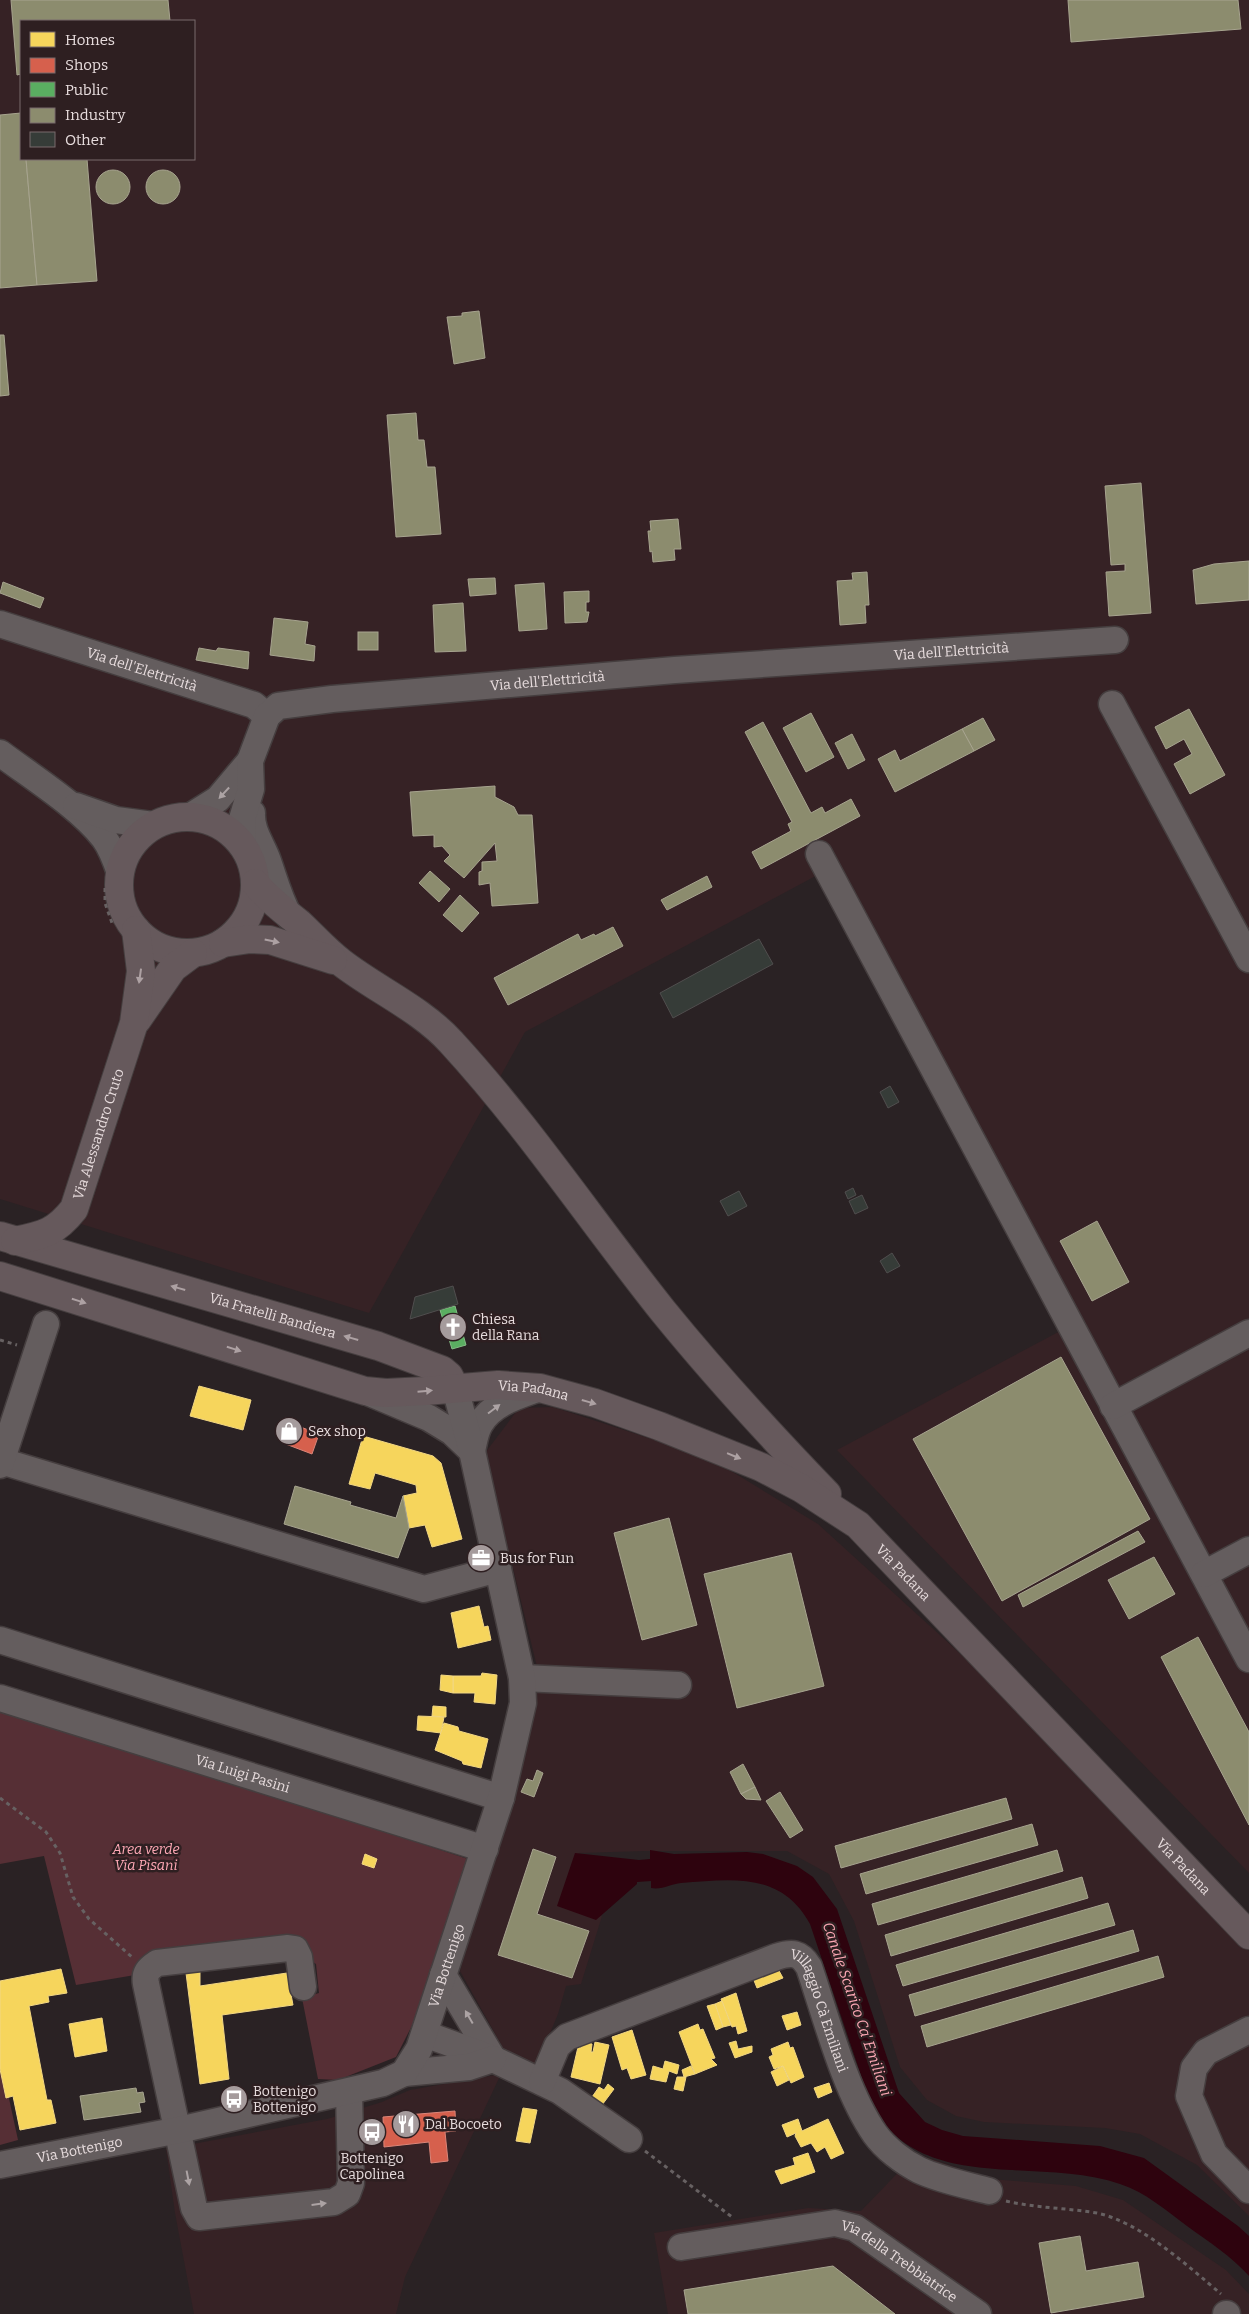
<svg xmlns="http://www.w3.org/2000/svg" width="1249" height="2314" font-family="Bitter,serif">
<style>
.built{fill:#362225;fill-rule:evenodd}
.green{fill:#562f35}
.water{fill:#2e030e}
.homes{fill:#f6d55c;stroke:#f2d783}
.shops{fill:#d6604d;stroke:#db8578}
.public{fill:#5aae61;stroke:#84bc86}
.industry{fill:#8c8c6e;stroke:#a7a48f}
.building{fill:#363c38;stroke:#504e4e}
.lines{fill:none;stroke-linecap:round;stroke-linejoin:round}
.minor-casing{stroke:#453e3f;stroke-width:29}
.major-casing{stroke:#453e3f;stroke-width:30}
.path{stroke:#676162;stroke-width:3;stroke-dasharray:4 4;stroke-linecap:butt}
.minor{stroke:#645d5e;stroke-width:26}
.major{stroke:#66595c;stroke-width:28}
.oneway{fill:#aca3a4}
.oneway2{fill:#ada1a3}
.labels{text-anchor:middle;dominant-baseline:central;stroke-width:5;stroke-linejoin:round;paint-order:stroke}
.street-label{font-size:14px;fill:#e7dcdd;stroke:#2e1f21}
.poi-label{font-size:14px;fill:#e7dcdd;stroke:#2e1f21;text-anchor:start}
.park-label{font-size:14px;font-style:italic;fill:#ffa9b6;stroke:#2e1f21}
.water-label{font-size:15px;font-style:italic;fill:#fba6b3;stroke:#2e1f21}
</style>
<rect width="100%" height="100%" fill="#2a2224"/>
<g class="built">
<path d="M0 0H1249V1873L837 1450 1064 1329 823 872 525 1032 369 1313 0 1199ZM21 21H194V159H21Z"/>
<polygon points="553,1407 664,1443 731,1471 818,1524 953,1647 1032,1724 1249,1951 1249,2216 1197,2165 1140,2134 1105,2128 984,2122 956,2116 927,2100 900,2067 854,1921 829,1874 787,1851 645,1851 579,1853 559,1901 602,1916 581,1984 566,1986 558,2014 536,2067 507,2055 460,1971 540,1679 485,1453 519,1408"/>
<polygon points="501,2074 405,2277 396,2314 194,2314 175,2213 166,2149 327,2119 382,2102 410,2090"/>
<polygon points="916,2154 991,2179 1076,2186 1123,2200 1226,2270 1249,2294 1249,2314 668,2314 654,2233 808,2208 861,2211"/>
</g>
<g class="green">
<polygon points="0,1706 468,1859 427,1996 396,2057 338,2080 318,2079 302,1998 319,1993 316,1964 303,1955 135,1975 76,1985 44,1856 0,1864"/>
<polygon points="0,2057 18,2140 0,2145"/>
</g>
<path class="water" d="M650 1850 674 1854 747 1852 763 1854 797 1866 813 1877 837 1909 899 2093 925 2122 942 2130 963 2136 1100 2146 1144 2158 1238 2226 1249 2236V2276C1231 2256 1209 2242 1187 2226 1167 2211 1145 2192 1120 2184 1036 2155 919 2197 870 2102L810 1924C782 1872 733 1879 681 1883 671 1884 662 1890 651 1888V1881L637 1882V1884L596 1920 557 1906 575 1853 639 1860 650 1859Z"/>
<g class="homes">
<polygon points="199,1386 251,1400 243,1430 190,1416"/>
<polygon points="363,1436 433,1456 441,1463 462,1539 432,1547 425,1525 409,1528 403,1496 417,1493 416,1485 375,1473 370,1489 349,1484"/>
<polygon points="479,1606 484,1627 488,1626 491,1640 458,1648 451,1613"/>
<polygon points="482,1673 497,1675 495,1704 474,1702 475,1693 453,1693 453,1676 481,1676"/>
<polygon points="441,1675 453,1676 453,1693 440,1690"/>
<polygon points="433,1706 446,1707 446,1717 432,1716"/>
<polygon points="418,1716 444,1717 441,1733 417,1730"/>
<polygon points="444,1723 458,1727 459,1731 488,1739 481,1768 463,1764 462,1761 435,1750"/>
<polygon points="365,1854 377,1859 374,1868 362,1864"/>
<polygon points="61,1969 67,1993 48,1996 49,2002 29,2006 47,2100 51,2100 56,2123 20,2130 13,2096 6,2098 0,2069 0,1981"/>
<polygon points="778,1969 783,1978 757,1988 753,1978"/>
<polygon points="200,1971 200,1986 287,1973 293,2005 222,2015 229,2079 200,2084 186,1973"/>
<polygon points="736,1993 747,2031 738,2034 736,2026 732,2027 721,1999"/>
<polygon points="722,2001 731,2025 723,2027 715,2004"/>
<polygon points="715,2004 723,2027 716,2030 707,2006"/>
<polygon points="797,2012 801,2025 787,2030 782,2016"/>
<polygon points="102,2018 107,2051 75,2057 69,2024"/>
<polygon points="698,2024 700,2030 703,2029 715,2058 711,2059 717,2065 695,2074 679,2032"/>
<polygon points="632,2030 646,2075 631,2079 627,2068 622,2070 612,2037"/>
<polygon points="736,2041 738,2049 752,2046 752,2052 735,2058 729,2043"/>
<polygon points="583,2042 592,2044 591,2052 593,2052 595,2042 609,2045 600,2084 571,2077 578,2047 581,2048"/>
<polygon points="788,2042 790,2048 793,2047 804,2077 791,2083 783,2066 774,2069 769,2057 773,2055 771,2049"/>
<polygon points="665,2061 679,2065 677,2074 669,2071 666,2082 650,2079 653,2066 663,2069"/>
<polygon points="691,2066 695,2074 684,2077 682,2070"/>
<polygon points="783,2066 789,2080 777,2086 771,2072"/>
<polygon points="677,2077 686,2077 683,2091 674,2089"/>
<polygon points="829,2083 832,2092 818,2098 814,2088"/>
<polygon points="608,2084 614,2089 602,2105 592,2097 599,2087 604,2090"/>
<polygon points="523,2108 537,2110 530,2143 516,2141"/>
<polygon points="798,2119 802,2131 828,2119 844,2153 831,2159 825,2147 817,2152 811,2143 801,2147 795,2136 796,2133 787,2137 782,2125"/>
<polygon points="808,2153 815,2172 781,2184 775,2171 795,2165 793,2158"/>
</g>
<g class="shops">
<polygon points="290,1423 319,1434 312,1454 283,1443"/>
<polygon points="455,2111 456,2131 445,2132 448,2161 431,2163 429,2142 384,2147 383,2117"/>
</g>
<polygon class="public" points="455,1306 466,1345 452,1349 440,1310"/>
<g class="industry">
<polygon points="11,0 168,0 170,21 21,21 21,74 17,75"/>
<polygon points="1068,0 1238,0 1241,29 1071,42"/>
<polygon points="21,113 21,159 26,159 37,285 0,288 0,115"/>
<polygon points="26,159 87,159 97,281 37,285"/>
<circle cx="113" cy="187" r="17"/>
<circle cx="163" cy="187" r="17"/>
<polygon points="479,311 485,358 454,364 447,317 462,316 462,313"/>
<polygon points="0,335 4,335 9,395 0,396"/>
<polygon points="416,413 418,440 424,440 427,467 435,467 441,534 396,537 387,415"/>
<polygon points="1141,483 1151,613 1109,616 1106,572 1125,571 1125,564 1111,565 1105,486"/>
<polygon points="678,519 681,549 674,549 675,560 653,562 652,551 650,552 648,531 651,531 650,521"/>
<polygon points="1249,561 1249,600 1196,604 1193,570 1214,564"/>
<polygon points="867,572 869,605 865,605 866,623 840,625 837,581 853,580 852,573"/>
<polygon points="495,578 496,594 470,596 468,579"/>
<polygon points="3,582 44,598 40,608 0,593"/>
<polygon points="544,583 547,629 519,631 515,585"/>
<polygon points="589,591 589,602 586,602 586,612 589,612 587,622 565,623 564,592"/>
<polygon points="463,603 466,651 435,652 433,605"/>
<polygon points="274,618 308,622 305,644 315,646 314,661 270,655"/>
<rect x="358" y="632" width="20" height="18"/>
<polygon points="199,648 216,651 218,648 249,652 248,669 196,660"/>
<polygon points="1189,709 1225,775 1190,794 1174,764 1192,754 1184,739 1166,749 1155,727"/>
<polygon points="811,713 834,757 806,772 783,728"/>
<polygon points="983,718 995,740 974,751 962,729"/>
<polygon points="763,722 811,813 822,807 825,813 851,799 860,816 761,869 752,852 791,831 788,824 792,822 745,732"/>
<polygon points="962,729 974,751 895,792 878,759 895,750 900,761"/>
<polygon points="852,734 865,760 848,769 835,743"/>
<polygon points="495,786 495,797 514,807 518,815 532,815 538,903 492,906 490,883 479,885 479,872 482,871 482,862 497,861 495,843 464,878 444,861 450,855 442,846 434,847 434,835 413,836 410,792"/>
<polygon points="430,871 450,889 439,902 419,883"/>
<polygon points="707,876 712,887 667,910 661,900"/>
<polygon points="460,895 479,913 462,932 443,915"/>
<polygon points="613,927 623,946 508,1005 494,978 578,934 581,940 594,934 595,936"/>
<polygon points="1097,1221 1129,1282 1092,1301 1060,1241"/>
<polygon points="1061,1357 1150,1519 1002,1601 913,1439"/>
<polygon points="295,1486 351,1502 350,1505 396,1518 403,1496 409,1528 398,1558 284,1524"/>
<polygon points="669,1518 697,1625 642,1640 614,1533"/>
<polygon points="1138,1531 1145,1542 1023,1607 1018,1595"/>
<polygon points="791,1553 824,1686 737,1708 704,1574"/>
<polygon points="1154,1557 1175,1594 1129,1619 1108,1580"/>
<polygon points="1198,1637 1249,1732 1249,1825 1161,1657"/>
<polygon points="743,1764 755,1787 741,1794 730,1772"/>
<polygon points="537,1770 543,1773 534,1797 521,1792 527,1779 533,1781"/>
<polygon points="755,1787 761,1800 746,1799 741,1794"/>
<polygon points="780,1792 803,1830 790,1838 766,1801"/>
<polygon points="1006,1798 1012,1819 841,1868 835,1846"/>
<polygon points="1032,1824 1038,1845 866,1894 860,1874"/>
<polygon points="533,1849 556,1857 537,1914 589,1931 572,1978 498,1955"/>
<polygon points="1057,1850 1063,1871 878,1925 872,1904"/>
<polygon points="1082,1877 1088,1898 891,1956 885,1935"/>
<polygon points="1108,1903 1115,1925 903,1986 896,1965"/>
<polygon points="1133,1930 1139,1951 915,2016 909,1995"/>
<polygon points="1158,1956 1164,1977 927,2047 921,2026"/>
<polygon points="136,2088 137,2093 143,2092 145,2102 139,2103 141,2112 84,2120 80,2096"/>
<polygon points="1080,2236 1086,2271 1138,2262 1144,2297 1051,2313 1039,2243"/>
<polygon points="833,2266 895,2314 688,2314 684,2290"/>
</g>
<g class="building">
<polygon points="759,939 773,964 673,1018 660,993"/>
<polygon points="890,1086 899,1102 888,1108 880,1092"/>
<polygon points="853,1188 856,1195 848,1199 845,1192"/>
<polygon points="739,1191 747,1206 728,1216 720,1201"/>
<polygon points="862,1195 868,1208 855,1214 849,1201"/>
<polygon points="892,1253 900,1266 887,1273 880,1261"/>
<polygon points="453,1286 458,1304 410,1319 415,1297"/>
</g>
<g class="lines">
<g class="minor-casing">
<g id="minor">
<path id="s1" d="M0 624 254 705 267 716"/>
<polyline points="1112,704 1249,959"/>
<path d="M0 753C32 777 80 807 104 838 112 849 116 861 120 873"/>
<polyline points="76,806 116,820 153,825"/>
<path d="M252 813C251 831 262 844 268 861 275 881 279 897 289 916"/>
<polyline points="191,816 218,799 250,761"/>
<path id="s2" d="M243 846 242 819 251 789 250 761 267 716 278 706 332 699 675 670 1115 640"/>
<polyline points="819,854 1249,1659"/>
<polyline points="365,1391 429,1418 452,1432 472,1451"/>
<polyline points="1113,1406 1249,1333"/>
<path d="M472 1451C474 1443 475 1432 480 1424 492 1403 518 1396 540 1388"/>
<polyline points="1,1461 424,1589 498,1569"/>
<polyline points="0,1465 46,1324"/>
<polyline points="1204,1574 1249,1550"/>
<polyline points="0,1640 501,1798"/>
<polyline points="522,1678 678,1685"/>
<path id="s3" d="M0 1698 485 1849"/>
<polyline points="443,1975 493,2059"/>
<path d="M303 1987 299 1957 295 1949 288 1948 157 1963C148 1969 144 1973 146 1984L194 2208 199 2217 334 2202 347 2194 351 2183 349 2092"/>
<polyline points="1249,2030 1206,2052 1194,2068 1189,2096 1214,2154 1249,2190"/>
<polyline points="425,2034 493,2059 560,2091 629,2139"/>
<polyline points="404,2073 469,2067 493,2059"/>
<path id="s4" d="M542 2082 557 2046 567 2037 776 1957C792 1952 800 1952 809 1967 826 2017 845 2091 875 2134 885 2148 903 2162 919 2170 940 2180 966 2185 989 2191"/>
<path id="s5" d="M0 2165 179 2130 383 2083 404 2073 419 2049 501 1798 523 1703 522 1678 472 1451 455 1388"/>
<path id="s6" d="M681 2247 835 2223 855 2228 978 2314"/>
<polyline points="1226,2314 1227,2314"/>
</g>
</g>
<g class="major-casing">
<g id="major">
<circle cx="187" cy="885" r="68"/>
<path d="M255 883C268 899 283 910 299 923 313 936 326 951 342 963 377 990 421 1009 451 1042 529 1127 592 1222 663 1311 715 1375 770 1435 827 1494"/>
<polyline points="223,943 250,939 270,940 333,960"/>
<polyline points="137,1020 173,968 193,953"/>
<path id="s7" d="M0 1236 378 1346 442 1370 449 1376 455 1388"/>
<path id="s8" d="M15 1241C44 1235 56 1232 74 1209L134 1023 141 971 136 930"/>
<path id="s9" d="M0 1276 365 1391 386 1393 425 1391 498 1385 540 1388 595 1403 659 1426 761 1467 801 1488 858 1525 1249 1935"/>
</g>
</g>
<g class="path">
<polyline points="105,888 105,903 113,926"/>
<polyline points="0,1340 17,1345"/>
<polyline points="0,1798 46,1832 60,1853 73,1897 89,1919 133,1958"/>
<polyline points="645,2151 732,2217"/>
<path d="M1006 2201C1036 2208 1067 2208 1097 2213 1140 2222 1188 2266 1221 2294"/>
</g>
<use href="#minor" class="minor"/>
<use href="#major" class="major"/>
</g>
<defs><path id="oneway-solid" d="M-6-.8H1V-3.2L6.5 0L1 3.2V.8H-6Z" transform="scale(1.25)"/></defs>
<g class="oneway">
<use href="#oneway-solid" transform="translate(224 793) rotate(133)"/>
<use href="#oneway-solid" transform="translate(494 1409) rotate(-37)"/>
<use href="#oneway-solid" transform="translate(469 2017) rotate(-120)"/>
<use href="#oneway-solid" transform="translate(188 2178) rotate(79)"/>
<use href="#oneway-solid" transform="translate(319 2204) rotate(-7)"/>
</g>
<g class="oneway2">
<use href="#oneway-solid" transform="translate(272 941) rotate(12)"/>
<use href="#oneway-solid" transform="translate(140 976) rotate(98)"/>
<use href="#oneway-solid" transform="translate(178 1288) rotate(-164)"/>
<use href="#oneway-solid" transform="translate(79 1301) rotate(17)"/>
<use href="#oneway-solid" transform="translate(351 1338) rotate(-164)"/>
<use href="#oneway-solid" transform="translate(234 1349) rotate(17)"/>
<use href="#oneway-solid" transform="translate(425 1391) rotate(-5)"/>
<use href="#oneway-solid" transform="translate(589 1402) rotate(16)"/>
<use href="#oneway-solid" transform="translate(734 1456) rotate(22)"/>
</g>
<defs>
<g id="church-disc" transform="scale(1.4375)"><circle r="9.5" fill="#a59b9c" stroke="#2e1f21"/><path d="M-1.2-6h2.4v3.5h3.3v2.4h-3.3V6h-2.4V-.1h-3.3v-2.4h3.3Z" fill="#fff"/></g>
<g id="shop-disc" transform="scale(1.4375)"><circle r="9.5" fill="#a59b9c" stroke="#2e1f21"/><path d="M-5-2.5h2.3a2.7 3.5 0 0 1 5.4 0H5L5.5 6h-11ZM-1.5-2.5h3a1.5 2.3 0 0 0-3 0Z" fill="#fff"/></g>
<g id="office-disc" transform="scale(1.4375)"><circle r="9.5" fill="#a59b9c" stroke="#2e1f21"/><path d="M-6-3h4V-5.5h4V-3h4V5H-6ZM-1-4.5V-3h2v-1.5ZM-6 0V1H6V0Z" fill="#fff"/></g>
<g id="bus-disc" transform="scale(1.4375)"><circle r="9.5" fill="#a59b9c" stroke="#2e1f21"/><path d="M-5-6H5V4H4V6H2V4H-2V6H-4V4H-5ZM-3.5-4V0h7V-4ZM-3.5 1.2v1.5H-2V1.2ZM2 1.2v1.5H3.5V1.2Z" fill="#fff"/></g>
<g id="restaurant-disc" transform="scale(1.4375)"><circle r="9.5" fill="#a59b9c" stroke="#2e1f21"/><path d="M-5-6h1v4h1v-4h1v4h1v-4h1v5L-1.5 .5V6h-2V.5L-5-1ZM5-6V6H3V1.5H1.5Q1.5-4 5-6Z" fill="#fff"/></g>
</defs>
<g fill-rule="evenodd">
<use href="#church-disc" x="453" y="1327"/>
<use href="#shop-disc" x="289" y="1431"/>
<use href="#office-disc" x="481" y="1558"/>
<use href="#bus-disc" x="234" y="2099"/>
<use href="#restaurant-disc" x="406" y="2124"/>
<use href="#bus-disc" x="372" y="2132"/>
</g>
<g class="labels">
<g class="street-label">
<text stroke="none"><textPath href="#s2" startOffset="825">Via dell'Elettricità</textPath></text>
<text stroke="none"><textPath href="#s1" startOffset="149">Via dell'Elettricità</textPath></text>
<text stroke="none"><textPath href="#s2" startOffset="420">Via dell'Elettricità</textPath></text>
<text stroke="none"><textPath href="#s8" startOffset="148">Via Alessandro Cruto</textPath></text>
<text stroke="none"><textPath href="#s7" startOffset="284">Via Fratelli Bandiera</textPath></text>
<text stroke="none"><textPath href="#s9" startOffset="552">Via Padana</textPath></text>
<text stroke="none"><textPath href="#s9" startOffset="972">Via Padana</textPath></text>
<text stroke="none"><textPath href="#s3" startOffset="254">Via Luigi Pasini</textPath></text>
<text stroke="none"><textPath href="#s9" startOffset="1378">Via Padana</textPath></text>
<text stroke="none"><textPath href="#s5" startOffset="531">Via Bottenigo</textPath></text>
<text stroke="none"><textPath href="#s4" startOffset="358">Villaggio Cà Emiliani</textPath></text>
<text stroke="none"><textPath href="#s5" startOffset="81">Via Bottenigo</textPath></text>
<text stroke="none"><textPath href="#s6" startOffset="231">Via della Trebbiatrice</textPath></text>
</g>
<g class="poi-label">
<text x="472" y="1319">Chiesa<tspan x="472" dy="16">della Rana</tspan></text>
<text x="308" y="1431">Sex shop</text>
<text x="500" y="1558">Bus for Fun</text>
<text x="253" y="2091">Bottenigo<tspan x="253" dy="16">Bottenigo</tspan></text>
<text x="425" y="2124">Dal Bocoeto</text>
<text x="372" y="2158" text-anchor="middle">Bottenigo<tspan x="372" dy="16">Capolinea</tspan></text>
</g>
<g class="park-label">
<text x="146" y="1849">Area verde<tspan x="146" dy="16">Via Pisani</tspan></text>
</g>
<g class="water-label">
<text transform="translate(857 2009) rotate(71)">Canale Scarico Ca' Emiliani</text>
</g>
</g>
<rect x="20" y="20" width="175" height="140" fill="#2e1f21" stroke="#786b6c"/>
<rect x="30" y="32" width="25" height="15" fill="#f6d55c" stroke="#786b6c"/>
<text x="65" y="45" font-size="15" fill="#e7dcdd">Homes</text>
<rect x="30" y="58" width="25" height="15" fill="#d6604d" stroke="#786b6c"/>
<text x="65" y="70" font-size="15" fill="#e7dcdd">Shops</text>
<rect x="30" y="82" width="25" height="15" fill="#5aae61" stroke="#786b6c"/>
<text x="65" y="95" font-size="15" fill="#e7dcdd">Public</text>
<rect x="30" y="108" width="25" height="15" fill="#8c8c6e" stroke="#786b6c"/>
<text x="65" y="120" font-size="15" fill="#e7dcdd">Industry</text>
<rect x="30" y="132" width="25" height="15" fill="#363c38" stroke="#786b6c"/>
<text x="65" y="145" font-size="15" fill="#e7dcdd">Other</text>
</svg>
